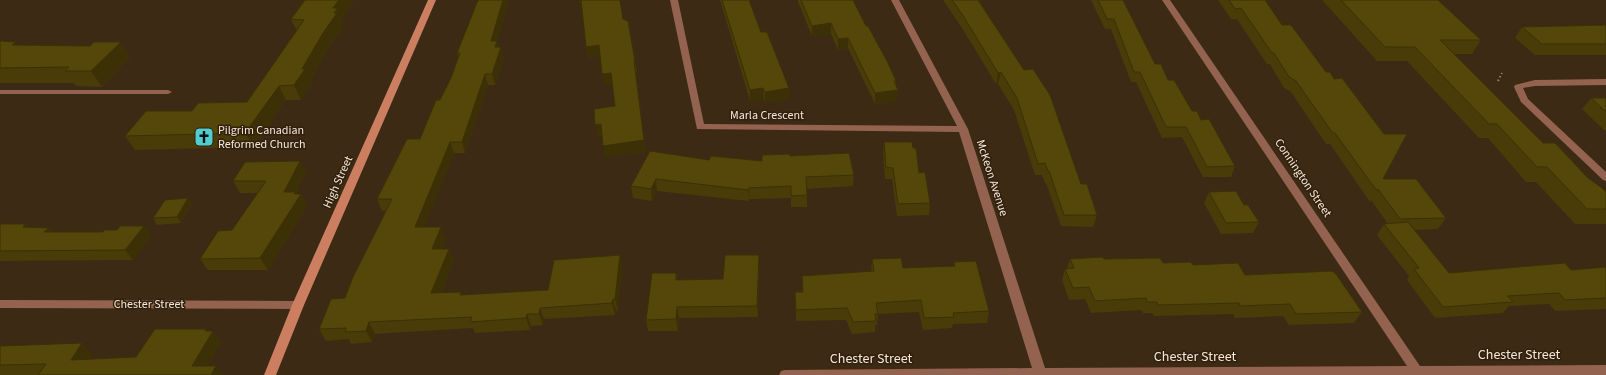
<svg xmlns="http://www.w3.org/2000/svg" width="1606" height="375" font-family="'Source Sans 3',sans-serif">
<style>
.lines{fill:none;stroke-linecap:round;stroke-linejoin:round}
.path{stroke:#958574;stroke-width:2;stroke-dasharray:1.5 2.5;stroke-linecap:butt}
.lane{fill:#93634f;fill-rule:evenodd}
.street{fill:#93634f;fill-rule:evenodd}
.secondary{fill:#cc7f60;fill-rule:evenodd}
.wall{fill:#493c08}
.shaded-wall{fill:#3c3106}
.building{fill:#554609;stroke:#3c3106}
.labels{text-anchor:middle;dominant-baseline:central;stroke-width:3;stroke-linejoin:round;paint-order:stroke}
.street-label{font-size:12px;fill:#f4e8db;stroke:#31200b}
.poi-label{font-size:12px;fill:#f4e8db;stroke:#31200b;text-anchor:start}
.near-street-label{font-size:14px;fill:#f4e8db;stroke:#31200b}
</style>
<rect width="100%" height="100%" fill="#3c2a15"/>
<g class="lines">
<polyline class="path" points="1498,81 1502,73"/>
<polygon class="lane" points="0,90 168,90 172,92 168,94 0,94"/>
<g class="street">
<polygon points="670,0 678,0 704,124 957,126 891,0 899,0 968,129 1045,368 1407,366 1162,0 1170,0 1420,366 1606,365 1606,375 779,375 781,371 785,370 1032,368 959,132 697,129"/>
<polygon points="1606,79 1606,85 1535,86 1523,88 1528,99 1606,172 1606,181 1603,180 1521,102 1514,87 1515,85 1535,80"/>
<polygon points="0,300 298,301 302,302 304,305 302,308 298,309 0,308"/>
</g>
<polygon class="secondary" points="428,0 436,0 304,305 276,375 264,375 292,305"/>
</g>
<g class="wall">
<polygon points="305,0 354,0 342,18 343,22 342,25 343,27 329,47 310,81 312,83 301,100 286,100 254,147 135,150 125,136 192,111 247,102 297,31 291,19"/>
<polygon points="478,0 509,0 497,41 499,47 504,58 495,85 488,85 465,153 454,153 424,227 446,239 441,249 449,249 454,260 441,293 461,292 462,295 548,290 620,255 622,266 618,311 616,310 615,315 544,319 543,325 531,326 530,330 475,333 473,328 375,334 372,342 351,344 349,339 326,341 319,329 345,298 386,211 382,211 377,199 420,139 451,78 459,58 457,53"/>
<polygon points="579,0 623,19 635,61 637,72 636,73 646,152 605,157 602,136 597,136 615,106 612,84 604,85 600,56 588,58 582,9 581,9"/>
<polygon points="720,0 749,0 761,32 789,99 765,103 764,99 750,101"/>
<polygon points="798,0 853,0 866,26 896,81 896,85 897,101 875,104 848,48 838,50 831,34 812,36 798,2"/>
<polygon points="943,0 981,0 981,5 1081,184 1097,215 1093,227 1061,226 1046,183 1045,183 1042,175 1035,175 1014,110 998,84 996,84 962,28"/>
<polygon points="1091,0 1123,0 1155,64 1168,80 1192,111 1201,120 1235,166 1231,177 1203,177 1182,137 1162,138 1136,82 1131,82 1111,29 1105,29"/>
<polygon points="1218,0 1265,0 1383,179 1446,218 1438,229 1414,230 1449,273 1571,270 1606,267 1606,309 1555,311 1549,304 1509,306 1503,313 1435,318 1407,280 1409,276 1377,235 1384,224 1388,224 1371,200 1370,202 1330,144 1326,144 1291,92 1284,88 1270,64 1267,64 1237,19 1231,19"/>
<polygon points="1323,0 1438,0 1481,40 1472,54 1454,54 1543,143 1606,192 1606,224 1575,224 1536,182 1526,182 1488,138 1479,138 1407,61 1377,61 1323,1"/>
<polygon points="1606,25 1606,55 1535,55 1515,38 1522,27"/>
<polygon points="0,41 18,45 130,57 102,87 76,86 73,83 0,83"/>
<polygon points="1591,98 1606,98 1606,132 1582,109"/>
<polygon points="884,142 913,148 919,173 930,203 929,215 897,216 892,179 885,179 883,154"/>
<polygon points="790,156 854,175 853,186 807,189 807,207 791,207 791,198 749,199 749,201 657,191 652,201 633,198 631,186 709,160 762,161"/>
<polygon points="300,161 306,172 296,192 297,194 301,194 307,206 268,270 208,270 200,259 232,230 258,193 240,193 233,181"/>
<polygon points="1209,192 1244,205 1259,222 1253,233 1221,234 1204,203"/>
<polygon points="188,198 192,204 181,223 157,225 153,218"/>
<polygon points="0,224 25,224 28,227 49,228 53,232 103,232 144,226 151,235 133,260 0,261"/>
<polygon points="872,259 903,268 954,266 954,262 989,311 987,323 953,324 952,328 923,330 919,312 878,314 877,325 875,325 875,332 852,334 846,320 796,321 795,292 802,292 802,276 871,271"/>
<polygon points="1070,259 1104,259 1193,265 1245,275 1362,312 1354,323 1289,325 1283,316 1235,318 1233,314 1154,316 1152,313 1143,313 1141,310 1091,313 1085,299 1069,300 1062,280 1065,269 1067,269"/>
<polygon points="759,267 758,317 679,318 678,331 648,331 646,320 676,273 677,280 723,279"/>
<polygon points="208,331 213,331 221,342 207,366 216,366 223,375 0,375 0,346 92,354 89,359 136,357"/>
</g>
<g class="shaded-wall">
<polygon points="339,0 354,0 342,18 343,22 342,25 343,27 329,47 310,81 312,83 301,100 294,85 333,8"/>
<polygon points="503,0 509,0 496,45 497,41 500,51 501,47 504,58 495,85 492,74 491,41"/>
<polygon points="579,0 581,0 583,9 581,9"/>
<polygon points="975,0 981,0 980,6"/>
<polygon points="831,23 831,34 812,36 812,26"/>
<polygon points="848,38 848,48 838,50 838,39"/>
<polygon points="16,42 27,57 12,45"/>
<polygon points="121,42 130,57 102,87 91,71"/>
<polygon points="599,45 601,56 588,58 586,47"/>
<polygon points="634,61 646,152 605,157 603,146"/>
<polygon points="1001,72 998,84 996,84 998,73"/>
<polygon points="611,73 613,84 604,85 602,74"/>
<polygon points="485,74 488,85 465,153 462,142"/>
<polygon points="279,86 286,100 254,147 245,133"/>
<polygon points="763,88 764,99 750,101 750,90"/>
<polygon points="789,88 789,99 765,103 765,92"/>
<polygon points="898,90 897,101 875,104 875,93"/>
<polygon points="601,124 603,135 597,136 595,125"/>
<polygon points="450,142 454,153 420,238 415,227"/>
<polygon points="300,161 306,172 296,192 299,198 301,194 307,206 268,270 260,258 284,192"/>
<polygon points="656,179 657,191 652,201 651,189"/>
<polygon points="749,188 749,201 748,190"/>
<polygon points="188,198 192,204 181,223 177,217"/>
<polygon points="25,224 34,234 23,227"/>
<polygon points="144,226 151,235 133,260 125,250"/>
<polygon points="441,227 446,239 437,260 432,249"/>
<polygon points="49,228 57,237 44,232"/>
<polygon points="449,249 454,260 436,305 431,293"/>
<polygon points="620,255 622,266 618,311 615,299"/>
<polygon points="759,255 759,267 758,317 757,306"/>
<polygon points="613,299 616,310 615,315 612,303"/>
<polygon points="677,307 679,318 678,331 676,319"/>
<polygon points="540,308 544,319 543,325 539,314"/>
<polygon points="527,314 531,326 530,330 526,318"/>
<polygon points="369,322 375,334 372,342 366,331"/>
<polygon points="206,329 211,335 213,331 221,342 202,375 192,366"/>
<polygon points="82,343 92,354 81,371 71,360"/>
<polygon points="216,366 223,375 211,375"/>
</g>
<g class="building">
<polygon points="305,0 339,0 333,8 338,8 334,13 337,13 323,33 302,69 305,69 294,85 279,86 245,133 125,136 146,111 192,111 198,103 247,102 304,20 291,19"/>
<polygon points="478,0 503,0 491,41 497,41 495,47 501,47 492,74 485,74 462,142 450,142 415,227 441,227 432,249 449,249 431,293 461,292 460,295 548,290 554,260 620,255 615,299 613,299 612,303 540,308 539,314 527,314 526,318 470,322 472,317 369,322 366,331 345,332 346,328 319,329 331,299 345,298 353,277 392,199 377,199 407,139 420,139 436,100 440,100 451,78 460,53 457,53"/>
<polygon points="581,0 620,0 623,19 628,21 635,61 634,61 644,140 603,146 601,124 595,125 594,109 615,106 611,73 602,74 599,45 586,47"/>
<polygon points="722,0 749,0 761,32 767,32 789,88 765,92 763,88 750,90"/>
<polygon points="801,0 853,0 866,26 868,26 888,63 896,81 894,81 898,90 875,93 848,38 838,39 831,23 812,26"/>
<polygon points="952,0 978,0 1024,70 1033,69 1050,95 1081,184 1087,184 1097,215 1064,215 1049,171 1048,171 1045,163 1038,164 1017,98 1001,72 998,73 964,17"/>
<polygon points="1098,0 1123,0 1155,64 1161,64 1168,80 1174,80 1192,111 1197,111 1201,120 1209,119 1235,166 1207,167 1186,127 1166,127 1140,72 1134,72 1114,19 1107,19"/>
<polygon points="1229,0 1265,0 1282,25 1291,25 1326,72 1330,72 1334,79 1342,78 1384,134 1407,134 1383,179 1416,179 1446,218 1400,219 1378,189 1377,191 1335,133 1332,132 1296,81 1289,77 1274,53 1272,53 1241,8 1235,9"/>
<polygon points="1341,0 1438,0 1481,40 1440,40 1543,143 1555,143 1588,178 1602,188 1606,192 1606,209 1587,209 1547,167 1537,167 1497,124 1489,124 1415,47 1385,47"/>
<polygon points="1606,25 1606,44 1542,44 1522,27"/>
<polygon points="0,41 16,42 12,45 90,46 94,42 121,42 91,71 65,71 69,67 0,68"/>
<polygon points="1591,98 1606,98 1606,112"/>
<polygon points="884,142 912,142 913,148 916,148 919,173 925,172 930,203 898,204 893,168 886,167"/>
<polygon points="650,151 709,160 711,156 762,161 762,155 789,154 790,156 849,153 854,175 806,177 807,195 791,196 791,186 749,188 748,190 656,179 651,189 631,186"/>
<polygon points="300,161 284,192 296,192 294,194 301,194 260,258 200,259 218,231 232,230 266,181 233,181 245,162"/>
<polygon points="1236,191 1244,205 1248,205 1259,222 1226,223 1209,192"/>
<polygon points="188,198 177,217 153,218 165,200"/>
<polygon points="1408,222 1449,273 1565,263 1571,270 1606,267 1606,298 1565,300 1559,293 1507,296 1513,302 1443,307 1414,269 1419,268 1384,224"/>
<polygon points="0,224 25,224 23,227 49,228 44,232 103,232 104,230 117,230 120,226 144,226 125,250 0,251"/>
<polygon points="725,255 759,255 757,306 677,307 676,319 646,320 652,273 676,273 676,280 723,279"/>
<polygon points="1103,257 1104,259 1160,258 1163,263 1191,262 1193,265 1238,263 1245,275 1332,271 1336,274 1362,312 1296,314 1290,304 1240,306 1239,303 1158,305 1157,302 1147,302 1146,298 1095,301 1089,287 1073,288 1065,269 1074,268 1070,259"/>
<polygon points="901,258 903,268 955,266 954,262 976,261 989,311 953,313 954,317 924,318 921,300 876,303 878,314 875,314 876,321 853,322 847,308 796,310 795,292 803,292 802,276 874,271 872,259"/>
<polygon points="155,329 206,329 205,331 213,331 192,366 216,366 211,375 38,375 46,364 0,365 0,346 82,343 71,360 136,357"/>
</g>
<defs>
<g id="church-square" transform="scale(1)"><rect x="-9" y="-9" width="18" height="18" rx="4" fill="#52cdcf" stroke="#31200b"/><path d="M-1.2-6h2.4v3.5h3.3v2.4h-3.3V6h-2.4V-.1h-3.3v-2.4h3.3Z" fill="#111"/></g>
</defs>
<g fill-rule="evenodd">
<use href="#church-square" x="204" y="137"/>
</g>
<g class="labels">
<g class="street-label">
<text x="767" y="115">Marla Crescent</text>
<text transform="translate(992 178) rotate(72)">McKeon Avenue</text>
<text transform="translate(1303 178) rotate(56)">Connington Street</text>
<text transform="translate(338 182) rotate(-66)">High Street</text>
<text x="149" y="304">Chester Street</text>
</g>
<g class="poi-label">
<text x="218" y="130">Pilgrim Canadian<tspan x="218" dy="14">Reformed Church</tspan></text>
</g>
<g class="near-street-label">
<text x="1519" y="355">Chester Street</text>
<text x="1195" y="357">Chester Street</text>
<text x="871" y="359">Chester Street</text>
</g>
</g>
</svg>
